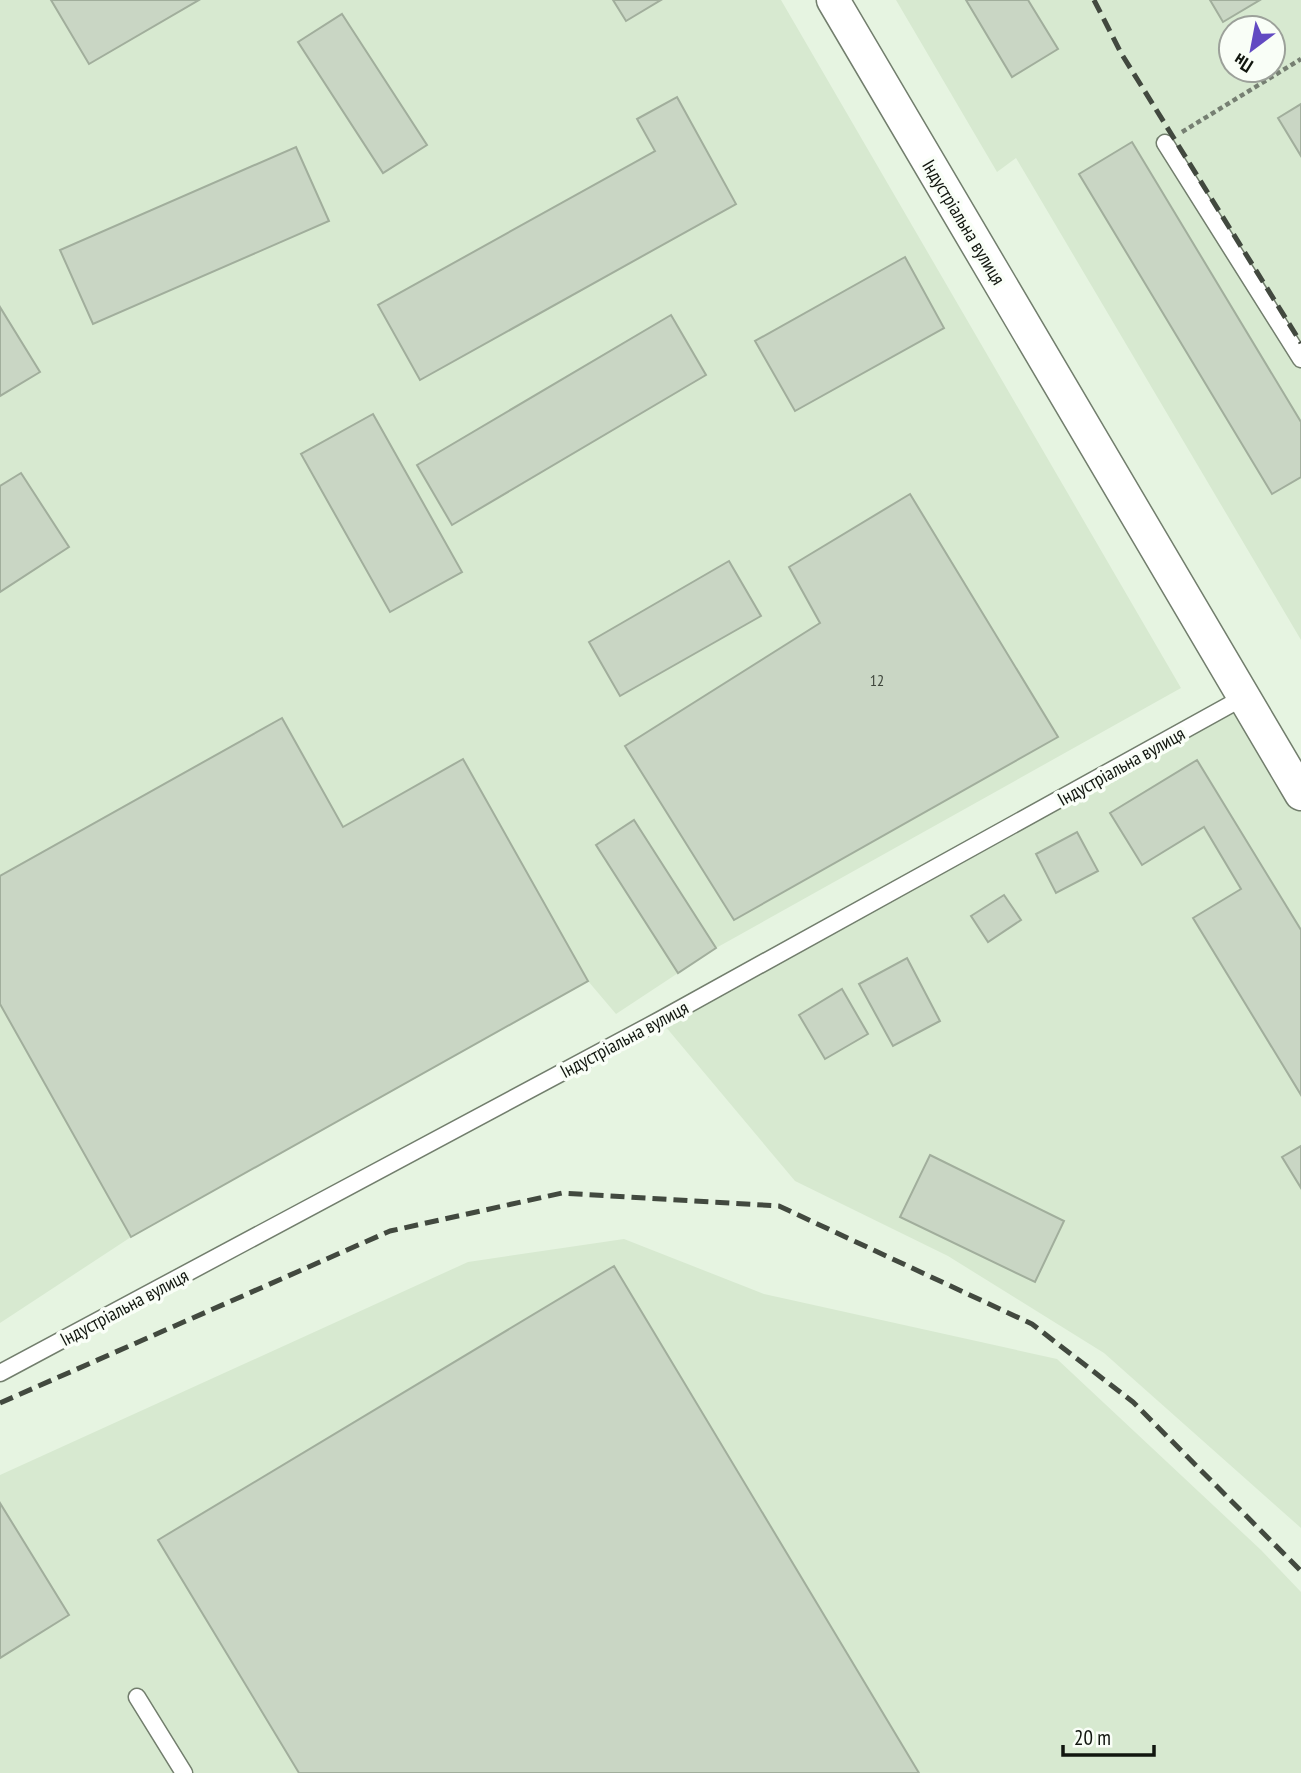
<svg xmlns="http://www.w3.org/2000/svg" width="1301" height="1773" font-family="'PT Sans Narrow',sans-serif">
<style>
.built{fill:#d7e9d0;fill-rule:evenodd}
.building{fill:#c9d6c4;stroke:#a1ae9c;stroke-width:2}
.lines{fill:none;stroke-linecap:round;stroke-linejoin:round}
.service-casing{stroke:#727e6d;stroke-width:19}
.minor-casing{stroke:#727e6d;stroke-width:35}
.path{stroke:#767f72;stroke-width:4.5;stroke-dasharray:5 3.5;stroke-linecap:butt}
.service{stroke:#fff;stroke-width:16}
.minor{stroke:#fff;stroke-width:32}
.rail{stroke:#42493f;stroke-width:5;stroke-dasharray:14 7;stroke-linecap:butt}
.labels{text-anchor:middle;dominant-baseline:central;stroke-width:7;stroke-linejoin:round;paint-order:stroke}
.number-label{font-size:16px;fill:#3f463c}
.street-label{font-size:19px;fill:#11160f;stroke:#f9fef7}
</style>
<rect width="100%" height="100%" fill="#e6f4e1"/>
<g class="built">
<polygon points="0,0 781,0 1181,688 716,948 616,1014 588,981 131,1237 0,1323"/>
<path d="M896 0H1301V640L1016 158 997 172ZM1231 28H1273V70H1231Z"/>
<polygon points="1244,697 1301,794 1301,1528 1104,1353 948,1256 795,1181 660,1020"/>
<polygon points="624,1239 764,1294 1057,1359 1261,1550 1301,1592 1301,1773 0,1773 0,1475 468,1262"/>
</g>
<g class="building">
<polygon points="51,0 199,0 89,64"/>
<polygon points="613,0 661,0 626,21"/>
<polygon points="966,0 1028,0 1058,49 1012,77"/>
<polygon points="1210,0 1260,0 1223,22"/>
<polygon points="342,14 427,145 383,173 298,42"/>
<polygon points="677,97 736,204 420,380 378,305 655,151 637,119"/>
<polygon points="1301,104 1301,156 1278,118"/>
<polygon points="1132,142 1301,422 1301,477 1272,494 1079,174"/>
<polygon points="296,147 329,221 93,324 60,250"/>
<polygon points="905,257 944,328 795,411 755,341"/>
<polygon points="0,307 40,372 0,396"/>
<polygon points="671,315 706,375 452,525 417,465"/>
<polygon points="373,414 462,572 390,612 301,454"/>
<polygon points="21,473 69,547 0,592 0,486"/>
<polygon points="910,494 1058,737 734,920 625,746 820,623 789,567"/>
<polygon points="729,561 761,616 620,696 589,642"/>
<polygon points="282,718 343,827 463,759 588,981 131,1237 0,1004 0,876"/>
<polygon points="1197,760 1301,930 1301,1095 1193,918 1241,889 1204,827 1142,865 1110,813"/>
<polygon points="634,820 716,948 678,973 596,845"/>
<polygon points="1077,832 1098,871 1056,893 1036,854"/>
<polygon points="1004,895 1021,920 988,942 971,916"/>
<polygon points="907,958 940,1021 893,1046 859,984"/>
<polygon points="842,989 868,1034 825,1059 799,1015"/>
<polygon points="1301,1146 1301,1188 1282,1157"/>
<polygon points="930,1155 1064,1221 1035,1282 900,1217"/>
<polygon points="614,1266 919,1773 299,1773 158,1540"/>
<polygon points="0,1503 69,1615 0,1658"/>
</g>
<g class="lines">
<g class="service-casing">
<g id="service">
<polyline points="1165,143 1301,359"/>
<polyline points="0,1373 660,1020 1244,697"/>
<polyline points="137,1697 184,1773"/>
</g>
</g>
<g class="minor-casing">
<polyline id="minor" points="833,0 1301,794"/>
</g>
<polyline class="path" points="1182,132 1301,59"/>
<use href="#service" class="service"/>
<use href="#minor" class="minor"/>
<g class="rail">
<polyline points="1094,0 1121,53 1301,343"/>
<polyline points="0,1403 390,1231 562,1193 779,1206 1032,1324 1133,1402 1301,1571"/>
</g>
</g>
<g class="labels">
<g class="number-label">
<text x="877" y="680">12</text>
</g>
<g class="street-label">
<text transform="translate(964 222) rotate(59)">Індустріальна вулиця</text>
<text transform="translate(1121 766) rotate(-29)">Індустріальна вулиця</text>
<text transform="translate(624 1039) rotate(-28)">Індустріальна вулиця</text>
<text transform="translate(124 1307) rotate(-28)">Індустріальна вулиця</text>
</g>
</g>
<g transform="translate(1252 49) rotate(212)"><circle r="33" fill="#f9fef7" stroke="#9ca19a" stroke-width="2"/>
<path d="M0-5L12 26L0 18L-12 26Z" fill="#624ac2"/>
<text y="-10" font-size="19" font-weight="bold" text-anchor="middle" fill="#11160f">Пн</text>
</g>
<path d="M1063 1745v10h91v-10" fill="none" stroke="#11160f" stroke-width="3.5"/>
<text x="1074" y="1745" font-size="21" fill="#11160f" stroke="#f9fef7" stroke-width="5" paint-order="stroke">20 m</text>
</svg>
